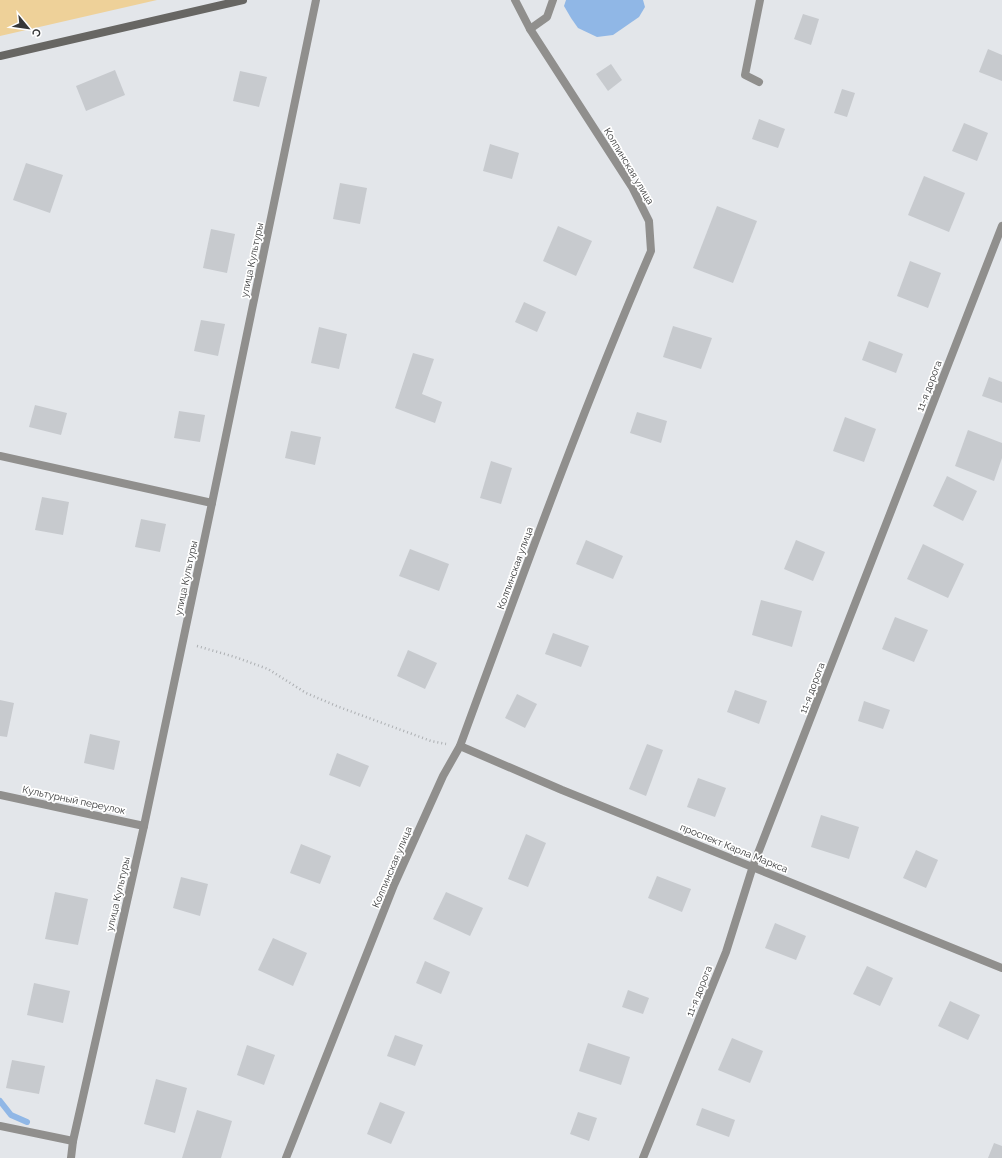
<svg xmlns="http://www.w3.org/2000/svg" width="1002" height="1158" font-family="Raleway,sans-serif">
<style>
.green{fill:#eed199}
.water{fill:#90b7e6}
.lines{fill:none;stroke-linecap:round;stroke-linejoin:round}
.stream{stroke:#90b7e6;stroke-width:6}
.building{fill:#c7cace}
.path{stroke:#acafb2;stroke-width:2.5;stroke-dasharray:1 3;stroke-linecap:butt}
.lane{stroke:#908f8d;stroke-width:8}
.street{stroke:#908f8d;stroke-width:8}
.secondary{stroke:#676663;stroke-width:8}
.labels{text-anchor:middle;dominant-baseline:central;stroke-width:3.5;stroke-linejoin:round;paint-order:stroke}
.street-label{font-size:10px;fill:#363738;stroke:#fff}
</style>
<rect width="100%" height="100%" fill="#e3e6ea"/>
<polygon class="green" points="0,0 157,0 0,36"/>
<polygon class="water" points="566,0 643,0 645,7 639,17 613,35 597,37 578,28 571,18 564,6"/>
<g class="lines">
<polyline class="stream" points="0,1101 11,1115 27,1122"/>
</g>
<g class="building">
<polygon points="803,14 819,19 811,45 794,39"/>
<polygon points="988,49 1002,55 1002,81 979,72"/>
<polygon points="611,64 622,80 608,91 596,74"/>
<polygon points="115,70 125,95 86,111 76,86"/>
<polygon points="240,71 267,77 259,107 233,101"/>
<polygon points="842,89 855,93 847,117 834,113"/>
<polygon points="759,119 785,129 778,148 752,139"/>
<polygon points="964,123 988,133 977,161 952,151"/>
<polygon points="490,144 519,153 512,179 483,171"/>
<polygon points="26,163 63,175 50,213 13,200"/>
<polygon points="924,176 965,193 949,232 908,215"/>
<polygon points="340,183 367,188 360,224 333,219"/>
<polygon points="717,206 757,221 733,283 693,268"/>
<polygon points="558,226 592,241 576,276 543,261"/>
<polygon points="211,229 235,234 227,273 203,268"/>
<polygon points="910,261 941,273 928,308 897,296"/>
<polygon points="524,302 546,312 537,332 515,322"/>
<polygon points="201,320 225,324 218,356 194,351"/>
<polygon points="673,326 712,338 701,369 663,357"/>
<polygon points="319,327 347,334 339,369 311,363"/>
<polygon points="869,341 903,354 896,373 862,360"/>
<polygon points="413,353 434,359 422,394 442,402 435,423 395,408"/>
<polygon points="989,377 1002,382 1002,403 982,396"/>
<polygon points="35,405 67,413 61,435 29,427"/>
<polygon points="179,411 205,415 200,442 174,438"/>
<polygon points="637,412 667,421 661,443 630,433"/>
<polygon points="845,417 876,429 864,462 833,451"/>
<polygon points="968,430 1002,443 1002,458 994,481 955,466"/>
<polygon points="291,431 321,437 315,465 285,458"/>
<polygon points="491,461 512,468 501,504 480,498"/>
<polygon points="947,476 977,491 963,521 933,506"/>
<polygon points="42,497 69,502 63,535 35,530"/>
<polygon points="141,519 166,524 160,552 135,547"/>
<polygon points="586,540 623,556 613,579 576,564"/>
<polygon points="796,540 825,552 813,581 784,569"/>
<polygon points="923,544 964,564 948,598 907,579"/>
<polygon points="410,549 449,564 439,591 399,576"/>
<polygon points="761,600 802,611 792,647 752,635"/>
<polygon points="895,617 928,630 914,662 882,649"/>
<polygon points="553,633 589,646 581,667 545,654"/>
<polygon points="408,650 437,663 425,689 397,676"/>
<polygon points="735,690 767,701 759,724 727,712"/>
<polygon points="517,694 537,704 525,728 505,718"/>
<polygon points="0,700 14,703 7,737 0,736"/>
<polygon points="864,701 890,710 883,729 858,721"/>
<polygon points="90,734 120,741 114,770 84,763"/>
<polygon points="647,744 663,750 646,796 629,789"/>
<polygon points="337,753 369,766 360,787 329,775"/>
<polygon points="698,778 726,788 715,817 687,807"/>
<polygon points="821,815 859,827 849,859 811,847"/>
<polygon points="526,834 546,843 528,887 508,879"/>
<polygon points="301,844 331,856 320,884 290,873"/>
<polygon points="916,850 938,860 926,888 903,878"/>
<polygon points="657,876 691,889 682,912 648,898"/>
<polygon points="181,877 208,884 200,916 173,908"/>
<polygon points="55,892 88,899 78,945 45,939"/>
<polygon points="446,892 483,908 470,936 433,919"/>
<polygon points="775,923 806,936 796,960 765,948"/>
<polygon points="273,938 307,953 293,986 258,970"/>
<polygon points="425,961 450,972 441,994 416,983"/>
<polygon points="867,966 893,978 880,1006 853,994"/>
<polygon points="34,983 70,991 63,1023 27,1015"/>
<polygon points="628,990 649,998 643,1014 622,1007"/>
<polygon points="950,1001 980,1015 968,1040 938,1026"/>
<polygon points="395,1035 423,1045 415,1066 387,1056"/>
<polygon points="732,1038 763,1051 750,1083 718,1070"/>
<polygon points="588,1043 630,1057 621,1085 579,1071"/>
<polygon points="247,1045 275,1055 264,1085 237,1075"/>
<polygon points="12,1060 45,1066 39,1094 6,1088"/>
<polygon points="156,1079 187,1088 175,1133 144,1124"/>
<polygon points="380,1102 405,1112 391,1144 367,1134"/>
<polygon points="702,1108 735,1120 729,1137 696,1125"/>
<polygon points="197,1110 232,1121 221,1158 182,1158"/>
<polygon points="578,1112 597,1118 589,1141 570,1134"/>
<polygon points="994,1143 1002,1146 1002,1158 988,1158"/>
</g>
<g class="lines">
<polyline class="path" points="197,646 235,657 268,669 306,693 339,707 431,741 446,744"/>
<g class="lane">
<polyline points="530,29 547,17 553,0"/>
<polyline points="759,82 745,75 760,0"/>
</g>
<g class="street">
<polyline points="0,456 212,503"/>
<polyline points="460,746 562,790 1002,968"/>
<polyline points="0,795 144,826"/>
<polyline points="0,1126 73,1141"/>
<polyline points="71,1158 73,1141 144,826 212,503 316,0"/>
<path d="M286 1158 394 885 443 776 460 746C521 580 581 413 651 251L649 221 632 187 530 29 515 0"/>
<polyline points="643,1158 726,952 753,866 1002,226"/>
</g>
<polyline class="secondary" points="0,56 243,0"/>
</g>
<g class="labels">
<g class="street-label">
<text transform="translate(629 166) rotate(59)">Колпинская улица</text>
<text transform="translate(252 260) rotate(-78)">улица Культуры</text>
<text transform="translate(929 386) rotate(-69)">11-я дорога</text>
<text transform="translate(515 568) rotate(-70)">Колпинская улица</text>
<text transform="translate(186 578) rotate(-78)">улица Культуры</text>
<text transform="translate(812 688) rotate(-69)">11-я дорога</text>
<text transform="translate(74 800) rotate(12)">Культурный переулок</text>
<text transform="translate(734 848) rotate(22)">проспект Карла Маркса</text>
<text transform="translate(392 867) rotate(-67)">Колпинская улица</text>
<text transform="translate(118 894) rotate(-77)">улица Культуры</text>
<text transform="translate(699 991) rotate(-68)">11-я дорога</text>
</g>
</g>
<g transform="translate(28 28) rotate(119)" stroke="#ffffff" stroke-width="3" paint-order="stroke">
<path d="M0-3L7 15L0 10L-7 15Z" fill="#363738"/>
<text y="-6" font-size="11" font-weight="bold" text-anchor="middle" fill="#363738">С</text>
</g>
</svg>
